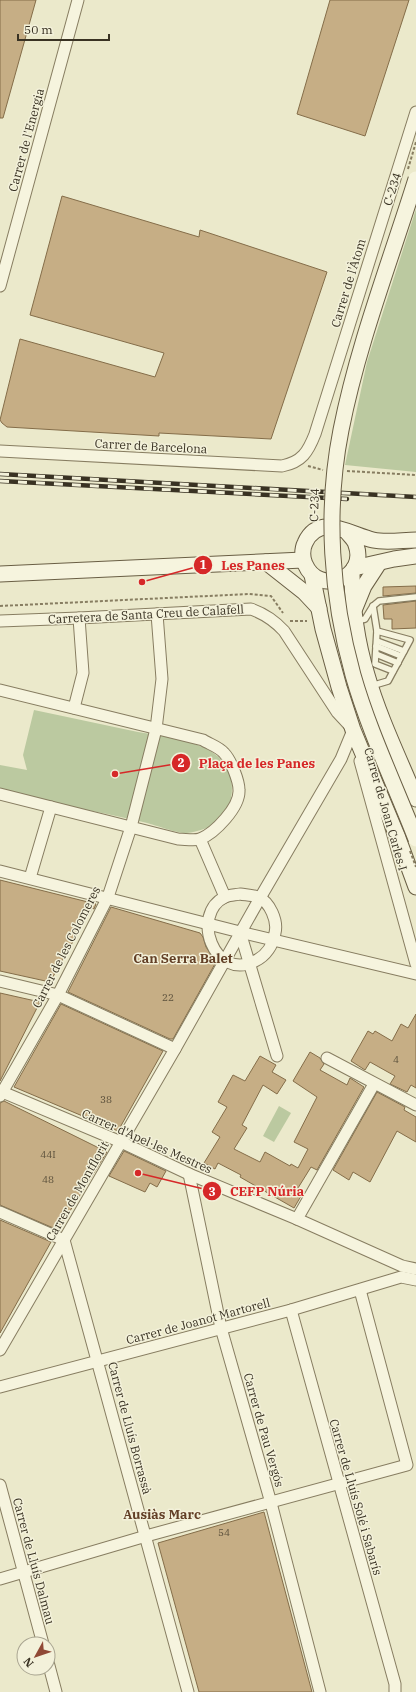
<svg xmlns="http://www.w3.org/2000/svg" width="416" height="1692" font-family="'IBM Plex Serif',serif">
<style>
.green{fill:#bbc9a0}
.building{fill:#c6ae85;stroke:#846d49}
.lines{fill:none;stroke-linecap:round;stroke-linejoin:round}
.lane-casing{stroke:#877d61;stroke-width:8}
.street-casing{stroke:#877d61;stroke-width:13}
.secondary-casing{stroke:#695e44;stroke-width:17}
.path{stroke:#877d61;stroke-width:2;stroke-dasharray:3 2;stroke-linecap:butt}
.lane{stroke:#f6f4de;stroke-width:5.5}
.street{stroke:#f6f4de;stroke-width:11}
.secondary{stroke:#f6f4de;stroke-width:15}
.rail-casing{stroke:#393223;stroke-width:4.5}
.rail{stroke:#f3f1da;stroke-width:3;stroke-dasharray:9;stroke-linecap:butt}
.secondary-bridge-casing{stroke:#695e44;stroke-width:17;stroke-linecap:butt}
.path-bridge{stroke:#877d61;stroke-width:2;stroke-dasharray:3 2;stroke-linecap:butt}
.secondary-bridge{stroke:#f6f4de;stroke-width:15}
.labels{text-anchor:middle;dominant-baseline:central;stroke-width:3;stroke-linejoin:round;paint-order:stroke}
.number-label{font-size:10px;fill:#5c513c}
.street-label{font-size:12px;fill:#393223;stroke:#f3f1da}
.neighbourhood-label{font-size:13px;font-weight:bold;fill:#623f26;stroke:#f3f1da}
.leader{fill:none;stroke:#d62828;stroke-width:1.5}
.callout-dot{fill:#d62828;stroke:#f3f1da;stroke-width:1.5}
.mark-label{font-size:12px;text-anchor:middle;font-weight:bold;fill:#fff}
.callout-label{font-size:13px;text-anchor:middle;font-weight:bold;fill:#d62828;stroke:#f3f1da;stroke-width:3;stroke-linejoin:round;paint-order:stroke}
</style>
<rect width="100%" height="100%" fill="#ebe9cb"/>
<g class="green">
<polygon points="416,209 416,472 345,465 367,362"/>
<path d="M34 710C69 717 103 725 138 732 162 736 197 740 216 755 236 770 237 802 220 819 213 827 197 832 187 833 178 834 153 824 143 822 95 811 47 802 0 792V765L27 770 23 755Z"/>
<polygon points="279,1106 291,1113 274,1142 263,1136"/>
</g>
<g class="building">
<polygon points="0,0 36,0 3,118 0,118"/>
<polygon points="330,0 409,0 365,136 297,114"/>
<polygon points="62,196 199,237 200,230 327,272 271,439 159,433 159,436 7,427 2,423 0,420 20,339 155,377 164,353 30,315"/>
<polygon points="416,586 416,593 383,596 383,587"/>
<polygon points="416,601 416,628 392,629 392,619 384,619 383,605"/>
<polygon points="0,880 96,904 94,909 92,908 50,982 0,971"/>
<polygon points="111,907 200,933 203,937 206,947 216,962 173,1039 170,1039 68,992"/>
<polygon points="0,993 40,1002 0,1081"/>
<polygon points="61,1004 163,1051 118,1131 14,1087"/>
<polygon points="416,1014 416,1088 411,1085 407,1092 390,1084 395,1076 370,1062 365,1070 351,1061 368,1031 373,1034 375,1031 392,1041 401,1024 408,1028"/>
<polygon points="310,1052 320,1058 324,1064 320,1070 347,1085 350,1078 364,1087 317,1170 311,1167 298,1188 304,1191 294,1208 240,1177 241,1175 218,1163 215,1169 204,1163 220,1137 212,1132 227,1107 218,1102 233,1075 245,1081 260,1056 276,1065 272,1072 286,1080 277,1094 263,1085 242,1125 247,1128 234,1149 260,1162 265,1152 290,1166 291,1164 298,1168 308,1149 294,1142 317,1097 293,1081"/>
<polygon points="377,1092 405,1107 404,1110 416,1117 416,1142 397,1131 370,1182 353,1172 349,1180 333,1170"/>
<polygon points="4,1101 107,1152 58,1230 0,1205 0,1103"/>
<polygon points="124,1151 166,1171 157,1187 150,1183 145,1192 109,1176"/>
<polygon points="0,1220 51,1242 0,1333"/>
<polygon points="264,1512 312,1692 199,1692 158,1543"/>
</g>
<g class="lines">
<g class="lane-casing">
<g id="lane">
<polyline points="357,621 365,619 373,606 379,601 416,597"/>
<polyline points="377,631 375,664 393,671"/>
<polyline points="377,641 404,651"/>
<polyline points="376,646 401,656"/>
<polyline points="376,654 398,663"/>
<polyline points="371,686 388,681 410,640 377,631 373,606"/>
</g>
</g>
<g class="street-casing">
<g id="street">
<polyline points="0,286 78,0"/>
<path d="M0 451 282 466C302 462 308 452 315 434L416 112"/>
<path d="M0 621 79 618 251 609C265 614 274 620 284 631L337 712 350 726"/>
<path d="M0 690 203 740C209 744 219 747 224 753 231 760 239 781 239 790 240 807 215 833 200 839 194 841 185 839 178 839L0 794"/>
<polyline points="74,708 83,673 79,618"/>
<polyline points="360,761 416,964"/>
<polyline points="200,839 225,897"/>
<polyline points="0,871 240,932 416,974"/>
<polyline points="30,878 51,807"/>
<path d="M240 894C246 895 252 895 258 897 270 902 278 921 275 933 273 945 266 956 255 961 214 982 190 914 225 897 229 895 235 895 240 894Z"/>
<polyline points="240,932 277,1056"/>
<polyline points="0,981 58,995 175,1049"/>
<polyline points="327,1058 416,1105"/>
<polyline points="0,1091 121,1142 189,1174 297,1219 402,1266 416,1269"/>
<polyline points="0,1096 58,995 108,897 131,827 156,729 162,679 157,614"/>
<polyline points="189,1174 221,1328 271,1503 320,1692"/>
<polyline points="0,1212 64,1240 188,1692"/>
<polyline points="297,1219 374,1084"/>
<polyline points="291,1310 395,1684 395,1692"/>
<polyline points="0,1350 175,1049 260,898 341,759 353,730"/>
<polyline points="0,1387 291,1310 401,1277 416,1280"/>
<polyline points="0,1485 43,1644"/>
<polyline points="0,1579 146,1536 407,1465 360,1290"/>
<polyline points="48,1662 56,1692"/>
</g>
</g>
<g class="secondary-casing">
<g id="secondary">
<path d="M347 532C350 536 355 540 356 545 368 578 319 597 305 564 302 558 302 549 305 543 319 512 351 535 373 540 386 543 403 540 416 540"/>
<polyline points="266,562 304,592 319,608"/>
<polyline points="354,568 394,559 416,556"/>
<path d="M352 572C352 606 357 642 367 675 379 717 399 758 416 799"/>
<polyline points="0,574 303,560"/>
<polyline points="312,575 323,629 339,687 353,730 398,838 416,887"/>
<polyline points="355,608 364,586 379,563"/>
</g>
</g>
<g class="path">
<polyline points="308,466 323,470"/>
<polyline points="347,471 416,475"/>
<polyline points="0,606 249,594 271,596 283,613"/>
<polyline points="290,621 307,621"/>
</g>
<use href="#lane" class="lane"/>
<use href="#street" class="street"/>
<use href="#secondary" class="secondary"/>
<g class="rail-casing">
<g id="rail">
<polyline points="0,474 416,497"/>
<polyline points="0,481 347,499"/>
</g>
</g>
<use href="#rail" class="rail"/>
<g class="secondary-bridge-casing">
<path id="secondary-bridge" d="M416 179C390 262 358 344 341 430 325 511 331 596 353 675 369 731 395 785 416 839"/>
</g>
<g class="path-bridge">
<polyline points="408,169 416,142"/>
<polyline points="410,851 416,867"/>
</g>
<use href="#secondary-bridge" class="secondary-bridge"/>
</g>
<g class="labels">
<g class="number-label">
<text x="168" y="997">22</text>
<text x="396" y="1059">4</text>
<text x="106" y="1099">38</text>
<text x="48" y="1154">44I</text>
<text x="48" y="1179">48</text>
<text x="224" y="1532">54</text>
</g>
<g class="street-label">
<text transform="translate(26 140) rotate(-75)">Carrer de l'Energia</text>
<text transform="translate(392 189) rotate(-72)">C-234</text>
<text transform="translate(348 283) rotate(-73)">Carrer de l'Àtom</text>
<text transform="translate(151 446) rotate(3)">Carrer de Barcelona</text>
<text transform="translate(314 505) rotate(-88)">C-234</text>
<text transform="translate(146 614) rotate(-3)">Carretera de Santa Creu de Calafell</text>
<text transform="translate(386 809) rotate(74)">Carrer de Joan Carles I</text>
<text transform="translate(66 947) rotate(-63)">Carrer de les Colomeres</text>
<text transform="translate(147 1141) rotate(24)">Carrer d'Apel·les Mestres</text>
<text transform="translate(77 1191) rotate(-60)">Carrer de Montflorit</text>
<text transform="translate(198 1321) rotate(-15)">Carrer de Joanot Martorell</text>
<text transform="translate(130 1428) rotate(75)">Carrer de Lluís Borrassà</text>
<text transform="translate(264 1430) rotate(74)">Carrer de Pau Vergós</text>
<text transform="translate(356 1497) rotate(74)">Carrer de Lluís Solé i Sabarís</text>
<text transform="translate(34 1561) rotate(75)">Carrer de Lluís Dalmau</text>
</g>
<g class="neighbourhood-label">
<text x="183" y="958">Can Serra Balet</text>
<text x="162" y="1514">Ausiàs Marc</text>
</g>
</g>
<path class="leader" d="M142 582L203 565M115 774L181 763M138 1173L212 1191"/>
<g class="callout-dot">
<circle cx="142" cy="582" r="4"/>
<circle cx="115" cy="774" r="4"/>
<circle cx="138" cy="1173" r="4"/>
<circle cx="203" cy="565" r="10"/>
<circle cx="181" cy="763" r="10"/>
<circle cx="212" cy="1191" r="10"/>
</g>
<g class="mark-label">
<text x="203" y="569">1</text>
<text x="181" y="767">2</text>
<text x="212" y="1196">3</text>
</g>
<g class="callout-label">
<text x="253" y="570">Les Panes</text>
<text x="257" y="768">Plaça de les Panes</text>
<text x="267" y="1196">CEFP Núria</text>
</g>
<g transform="translate(36 1656) rotate(230)"><circle r="19" fill="#f3f1da" stroke="#a9a591"/>
<path d="M0-3L7 15L0 10L-7 15Z" fill="#904936"/>
<text y="-6" font-size="11" font-weight="bold" text-anchor="middle" fill="#393223">N</text>
</g>
<path d="M18 34v6h91v-6" fill="none" stroke="#393223" stroke-width="2"/>
<text x="24" y="34" font-size="12" fill="#393223" stroke="#f3f1da" stroke-width="3" paint-order="stroke">50 m</text>
</svg>
